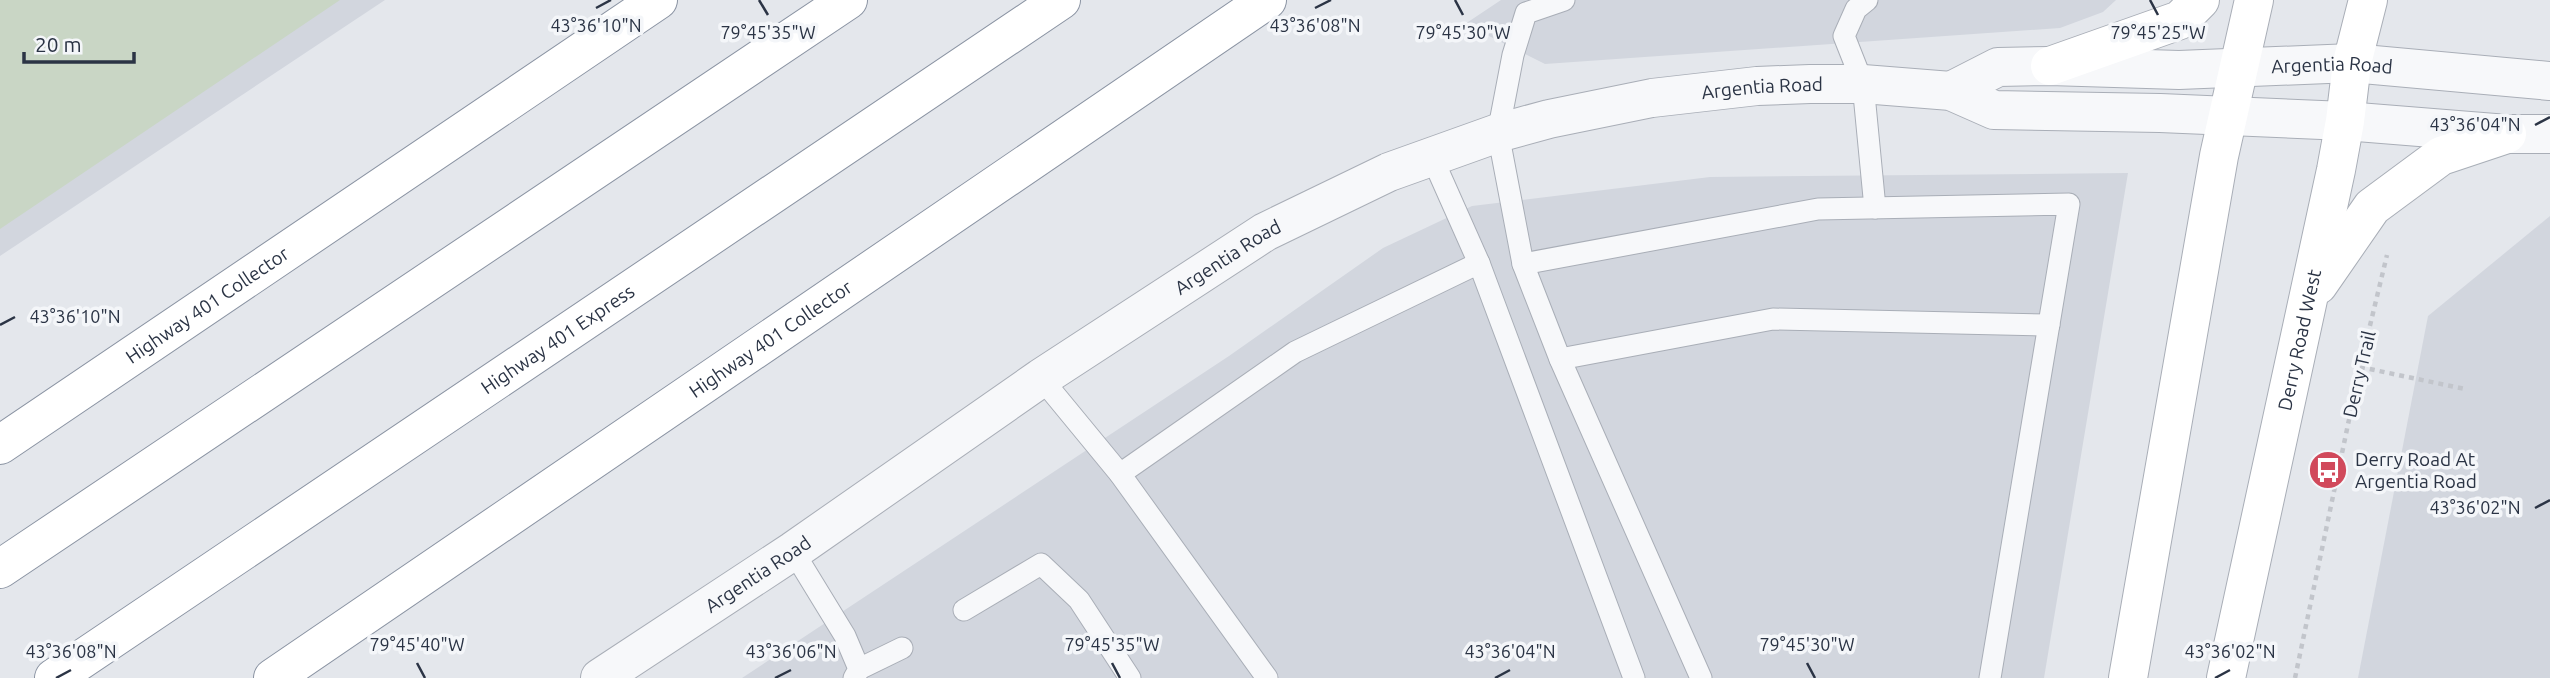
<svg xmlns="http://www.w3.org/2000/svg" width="2550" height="678" font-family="Ubuntu,sans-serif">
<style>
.built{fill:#d2d6de}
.green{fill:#c9d6c5}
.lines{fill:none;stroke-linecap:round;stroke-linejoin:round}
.service-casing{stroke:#a9aeb7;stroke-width:23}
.tertiary-casing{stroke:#a9aeb7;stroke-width:40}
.secondary-casing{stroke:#a9aeb7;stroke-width:40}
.motorway-casing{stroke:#8b94a3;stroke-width:40}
.path{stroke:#c2c5cb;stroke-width:4.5;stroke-dasharray:5 5;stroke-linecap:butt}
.service{stroke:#f7f8fa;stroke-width:21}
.tertiary{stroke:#f7f8fa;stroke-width:38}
.secondary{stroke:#fff;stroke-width:38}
.motorway{stroke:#fff;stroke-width:38}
.ticks{fill:none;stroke:#2b3445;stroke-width:2.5}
.labels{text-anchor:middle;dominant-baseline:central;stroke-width:7;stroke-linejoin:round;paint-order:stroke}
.street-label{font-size:19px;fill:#2b3445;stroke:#f4f6f9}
.poi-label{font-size:19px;fill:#2b3445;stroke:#f4f6f9;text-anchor:start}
.ticks-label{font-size:18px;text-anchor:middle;fill:#2b3445;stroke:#f4f6f9;stroke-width:7;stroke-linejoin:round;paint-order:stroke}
</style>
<rect width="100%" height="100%" fill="#e4e7ec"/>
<g class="built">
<polygon points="0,0 385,0 0,256"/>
<polygon points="1501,0 2116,0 2103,12 2060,28 1545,64 1465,24"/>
<polygon points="2128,173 2044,678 742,678 1229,356 1383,248 1472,206 1710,177"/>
<polygon points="2550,216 2550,678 2358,678 2428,316"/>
</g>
<polygon class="green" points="0,0 340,0 0,229"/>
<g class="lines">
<g class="service-casing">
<g id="service">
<polyline points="1564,0 1526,13 1513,55 1498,133 1523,264 1560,359 1701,678"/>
<polyline points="1867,0 1856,9 1844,36 1863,84 1875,208"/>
<polyline points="1431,155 1479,263"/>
<polyline points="1523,264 1818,209 2069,204 1990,678"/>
<polyline points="1560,359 1773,319 2049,325"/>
<polyline points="1041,378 1120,474 1267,678"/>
<polyline points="1120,474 1295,352 1479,263 1634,678"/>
<polyline points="793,551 845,636 859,669 854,678"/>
<polyline points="964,610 1041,564 1079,600 1130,678"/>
<polyline points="859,669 902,648"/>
</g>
</g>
<g class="tertiary-casing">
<g id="tertiary">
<path id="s1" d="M1951 91 1998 67 2050 66 2179 70 2352 63 2550 81"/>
<path id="s2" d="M600 678 793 551 1041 378 1265 232 1389 172 1498 133 1549 119 1652 98 1757 86 1810 84H1863L1951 91 1994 110 2160 113 2345 121 2507 134H2550"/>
</g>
</g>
<g class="secondary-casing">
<g id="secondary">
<polyline points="2050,66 2180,20 2200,0"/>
<polyline points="2318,285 2372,207 2441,156 2507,134"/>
<polyline points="2128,678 2219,156 2254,0"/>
<path id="s3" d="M2226 678 2336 170 2345 121 2352 63 2368 0"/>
</g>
</g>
<g class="motorway-casing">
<g id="motorway">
<path id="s4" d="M0 445 658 0"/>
<polyline points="0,569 848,0"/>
<path id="s5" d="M54 678 1061 0"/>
<path id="s6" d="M273 678 1267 0"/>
</g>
</g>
<g class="path">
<polyline points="2360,367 2465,389"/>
<polyline points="2295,678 2360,367 2387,255"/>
</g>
<use href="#service" class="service"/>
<use href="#tertiary" class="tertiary"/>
<use href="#secondary" class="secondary"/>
<use href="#motorway" class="motorway"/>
</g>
<path class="ticks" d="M759 0 768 15M1455 0 1463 15M2150 0 2158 15M596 8 611 0M1315 8 1331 0M2535 125 2550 117M0 325 15 317M2535 508 2550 500M417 663 425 678M1112 663 1120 678M1807 663 1815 678M56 678 71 670M775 678 791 670M1495 678 1510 670M2215 678 2230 670"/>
<defs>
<g id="bus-disc" transform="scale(2.0125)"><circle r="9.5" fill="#d1495b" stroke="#f4f6f9"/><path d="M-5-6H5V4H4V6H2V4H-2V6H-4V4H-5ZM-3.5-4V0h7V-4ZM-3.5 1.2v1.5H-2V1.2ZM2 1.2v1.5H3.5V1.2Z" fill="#fff"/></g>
</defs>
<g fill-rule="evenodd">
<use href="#bus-disc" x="2328" y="470"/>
</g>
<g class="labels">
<g class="street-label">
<text stroke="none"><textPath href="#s1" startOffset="387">Argentia Road</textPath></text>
<text stroke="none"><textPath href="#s2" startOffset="1323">Argentia Road</textPath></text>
<text stroke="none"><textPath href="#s2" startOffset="756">Argentia Road</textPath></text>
<text stroke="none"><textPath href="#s4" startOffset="250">Highway 401 Collector</textPath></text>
<text stroke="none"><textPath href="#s5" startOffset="607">Highway 401 Express</textPath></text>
<text stroke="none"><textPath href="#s6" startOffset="602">Highway 401 Collector</textPath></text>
<text stroke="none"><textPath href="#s3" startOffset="346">Derry Road West</textPath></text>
<text transform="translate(2359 374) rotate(-77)">Derry Trail</text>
<text stroke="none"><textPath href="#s2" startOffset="189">Argentia Road</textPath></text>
</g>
<g class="poi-label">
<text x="2355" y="459">Derry Road At<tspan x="2355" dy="22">Argentia Road</tspan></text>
</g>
</g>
<g class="ticks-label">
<text x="596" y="32">43°36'10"N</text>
<text x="1315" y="32">43°36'08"N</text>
<text x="768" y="39">79°45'35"W</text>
<text x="1463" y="39">79°45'30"W</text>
<text x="2158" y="39">79°45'25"W</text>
<text x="2475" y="131">43°36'04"N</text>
<text x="75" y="323">43°36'10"N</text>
<text x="2475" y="514">43°36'02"N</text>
<text x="417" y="651">79°45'40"W</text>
<text x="1112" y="651">79°45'35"W</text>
<text x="1807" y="651">79°45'30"W</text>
<text x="71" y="658">43°36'08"N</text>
<text x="791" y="658">43°36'06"N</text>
<text x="1510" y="658">43°36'04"N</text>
<text x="2230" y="658">43°36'02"N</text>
</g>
<path d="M24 52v10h110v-10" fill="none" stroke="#2b3445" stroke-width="3.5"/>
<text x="35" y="52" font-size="21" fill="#2b3445" stroke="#f4f6f9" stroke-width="5" paint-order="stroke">20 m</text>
</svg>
